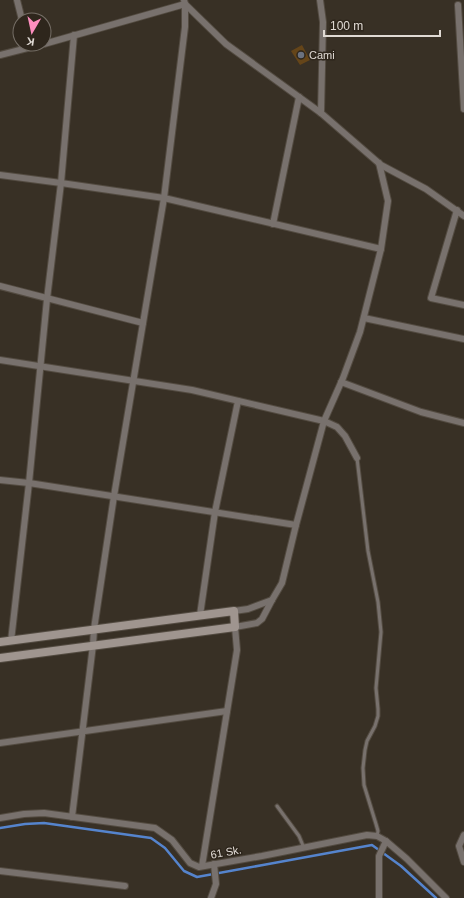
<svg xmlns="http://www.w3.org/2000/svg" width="464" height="898" font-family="Helvetica,sans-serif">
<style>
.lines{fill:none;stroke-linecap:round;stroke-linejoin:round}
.stream{stroke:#5584cd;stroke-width:2.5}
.building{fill:#654519}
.service-casing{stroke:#534b41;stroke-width:5}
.minor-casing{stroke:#534b41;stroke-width:8}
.secondary-casing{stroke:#534b41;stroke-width:10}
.service{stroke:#78716d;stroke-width:3}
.minor{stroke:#78716d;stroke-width:6}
.secondary{stroke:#9f958f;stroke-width:8}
.worship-dot{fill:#6b7280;stroke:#2e261c;stroke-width:1.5}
.labels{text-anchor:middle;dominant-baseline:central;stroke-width:3;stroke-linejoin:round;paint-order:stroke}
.poi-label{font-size:11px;fill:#e0dad4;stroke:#2e261c;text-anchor:start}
.street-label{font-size:11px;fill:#e0dad4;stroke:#2e261c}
</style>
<rect width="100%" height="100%" fill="#383025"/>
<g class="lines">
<polyline class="stream" points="0,828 25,824 44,823 151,838 165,848 184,871 197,877 263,865 372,845 401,866 436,898"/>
</g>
<polygon class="building" points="302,45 310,60 300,65 291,51"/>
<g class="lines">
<g class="service-casing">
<g id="service">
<polyline points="357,458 368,551 378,602 381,632 376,688 378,709 378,716 375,726 367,741 365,750 363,768 364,785 376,824 378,831 377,836"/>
<polyline points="277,806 299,836 304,848"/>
</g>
</g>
<g class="minor-casing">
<g id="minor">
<polyline points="17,0 22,20"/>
<polyline points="320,0 323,22 321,113"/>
<polyline points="185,4 226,44 321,113 381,165 426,189 464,216"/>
<polyline points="458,5 464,109"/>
<polyline points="44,44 185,4"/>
<polyline points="0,55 43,44"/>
<polyline points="0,175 61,183 164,198 381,249"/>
<polyline points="457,210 431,298 464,305"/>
<polyline points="273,224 299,97"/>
<polyline points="0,286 143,323"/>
<polyline points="364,318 464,339"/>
<polyline points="0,360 192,390 324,421 337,427 345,436 357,458"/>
<polyline points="341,382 421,412 464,423"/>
<polyline points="0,480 29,483 296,525"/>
<polyline points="234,611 248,609 272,600"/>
<polyline points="200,615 215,512 238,401"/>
<polyline points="11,641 29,483 47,299 61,183 74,35"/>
<polyline points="0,743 227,711"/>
<polyline points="72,817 93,645 94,629 114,496 164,198 185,27 185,4 184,0"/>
<polyline points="0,818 24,814 44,813 155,828 172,840 190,863 199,867 262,856 367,835 377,836 386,841 407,859 446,898"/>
<polyline points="464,835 459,846 464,862"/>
<polyline points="202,866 237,650 235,627 257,623 262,619 272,600 282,583 296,525 324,421 343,378 360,332 381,249 388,201 379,163"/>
<polyline points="0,871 125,886"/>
<polyline points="211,898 216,884 214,864"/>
<polyline points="379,898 379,856 386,841"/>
</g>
</g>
<g class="secondary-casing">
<polyline id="secondary" points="0,642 234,611 235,627 0,658"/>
</g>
<use href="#service" class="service"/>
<use href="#minor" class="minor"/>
<use href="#secondary" class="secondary"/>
</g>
<circle class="worship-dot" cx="301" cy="55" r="4"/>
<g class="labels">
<g class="poi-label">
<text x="309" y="55">Cami</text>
</g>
<g class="street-label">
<text transform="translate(226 852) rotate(-10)">61 Sk.</text>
</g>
</g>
<g transform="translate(32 32) rotate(189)"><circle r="19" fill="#2e261c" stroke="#756e66"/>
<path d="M0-3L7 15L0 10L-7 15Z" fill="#fd8ebf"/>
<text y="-6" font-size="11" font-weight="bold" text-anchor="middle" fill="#e0dad4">K</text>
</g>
<path d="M324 30v6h116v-6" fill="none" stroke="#e0dad4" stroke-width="2"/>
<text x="330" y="30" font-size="12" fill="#e0dad4" stroke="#2e261c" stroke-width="3" paint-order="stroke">100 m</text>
</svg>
